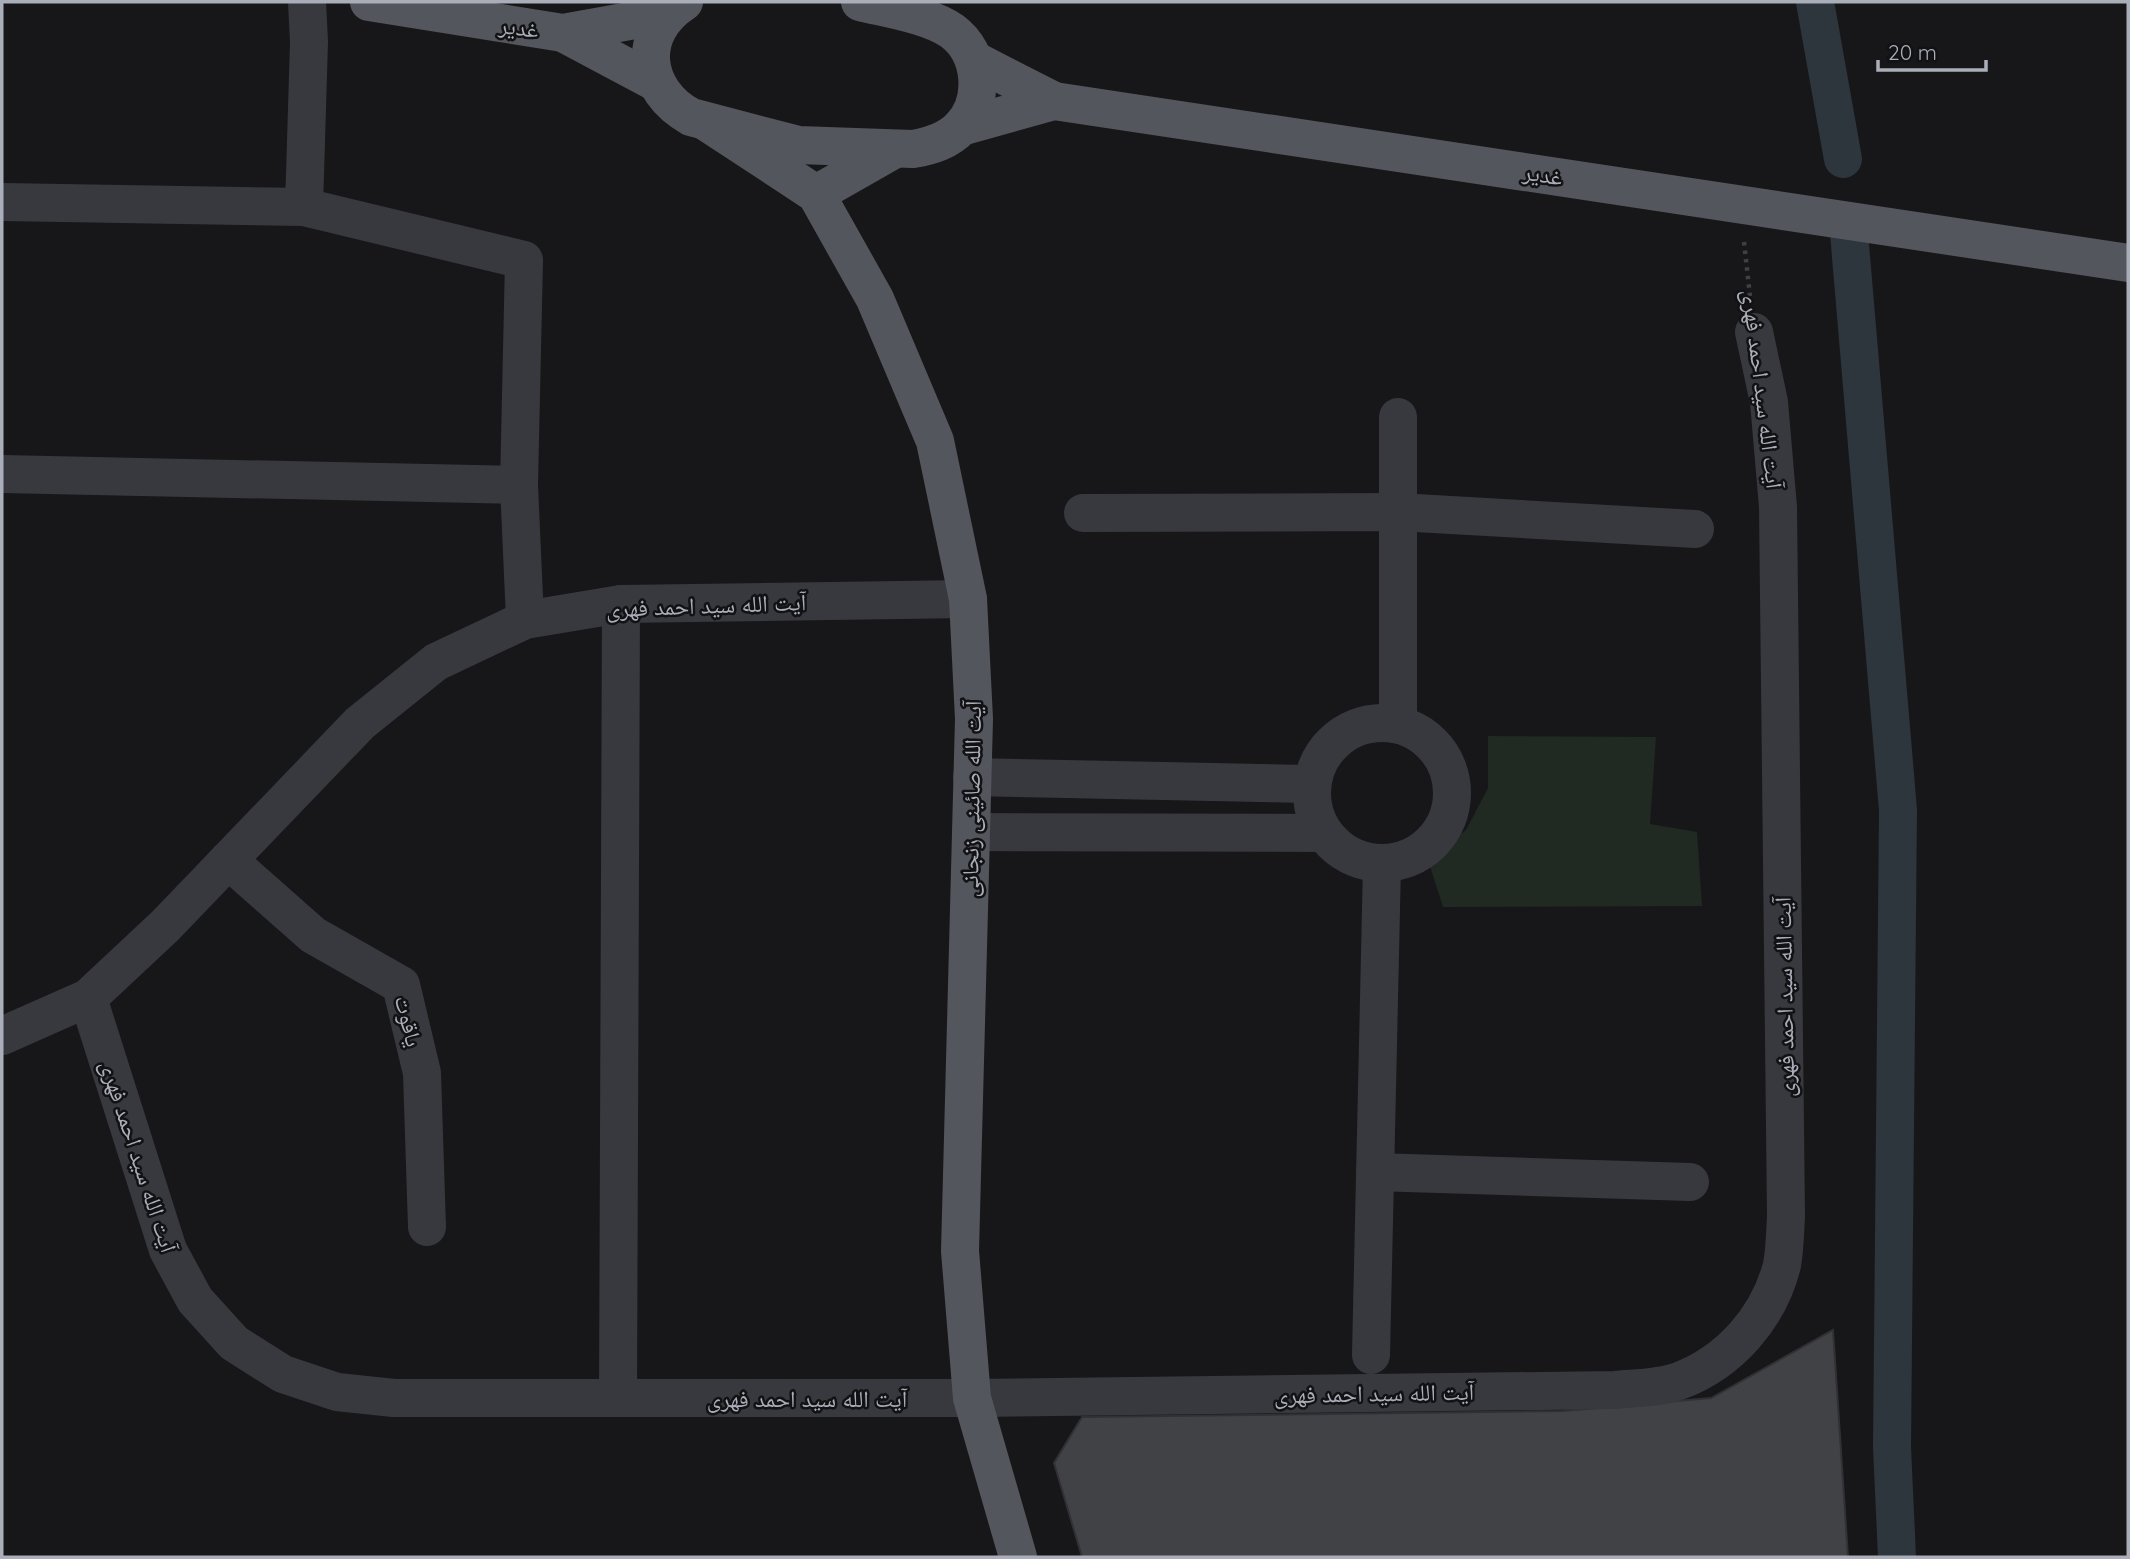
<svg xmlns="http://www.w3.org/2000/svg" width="2130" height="1559" font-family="Quicksand,'Noto Naskh Arabic',sans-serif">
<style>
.green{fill:#212923}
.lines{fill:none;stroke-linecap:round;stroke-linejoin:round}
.canal{stroke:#2d353d;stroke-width:38}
.building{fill:#414246;stroke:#313135;stroke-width:2}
.path{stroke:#3e4045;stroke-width:4.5;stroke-dasharray:3.5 5;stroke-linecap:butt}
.minor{stroke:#38393e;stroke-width:38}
.major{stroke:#54565d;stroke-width:38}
.labels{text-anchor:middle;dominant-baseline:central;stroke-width:5;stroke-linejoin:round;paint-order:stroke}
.street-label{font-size:23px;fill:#aaaeb9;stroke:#121214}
</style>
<rect width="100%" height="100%" fill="#171719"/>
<polygon class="green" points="1488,736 1656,737 1650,824 1697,832 1702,906 1443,907 1428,860 1466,830 1488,788"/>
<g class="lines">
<g class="canal">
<polyline points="1815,2 1843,159"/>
<polyline points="1849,233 1898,810 1892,1447 1897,1557"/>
</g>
</g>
<polygon class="building" points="1833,1330 1848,1557 1082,1557 1054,1463 1082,1417 1563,1411 1711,1398"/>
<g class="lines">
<polyline class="path" points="1744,242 1750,296"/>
<g class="minor">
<polyline points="2,202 304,207 309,42 307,2"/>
<polyline points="304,207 524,260 519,485 525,620"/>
<polyline points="1398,417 1398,722"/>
<polyline points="2,474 519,485"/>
<polyline points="1083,513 1398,512 1695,529"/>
<circle cx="1382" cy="793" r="70"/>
<polyline points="972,777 1310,784"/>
<polyline points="971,832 1322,833"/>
<polyline points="228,860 313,935 401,985 422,1073 427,1227"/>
<path d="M88 998 168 1250 195 1300 234 1343 283 1374 337 1392 394 1398H972L1615 1390C1635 1388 1660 1388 1679 1381 1730 1362 1769 1317 1782 1265 1785 1249 1785 1232 1786 1216L1778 507 1769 402 1754 332"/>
<polyline points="2,1036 88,998 165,926 360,723 436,662 525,620 621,604 968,599"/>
<polyline points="1375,1172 1690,1182"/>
<polyline points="1371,1355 1382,865"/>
<polyline points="618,1398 621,604"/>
</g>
<g class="major">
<polyline points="369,2 563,33 668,14"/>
<path d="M684 2C636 33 642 90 691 117L798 145 913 149C931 146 948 141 961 127 986 100 982 53 952 31 929 15 888 9 860 2"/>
<polyline points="563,33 655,82"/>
<polyline points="974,60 1054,101"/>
<polyline points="708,123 816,194 875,299 935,441 968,599 974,719 960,1251 972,1398 1018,1557"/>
<polyline points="961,127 1054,101 2128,263"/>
<polyline points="816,194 895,149"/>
</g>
</g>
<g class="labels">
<g class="street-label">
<text transform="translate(519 27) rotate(8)">غدیر</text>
<text transform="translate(1543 174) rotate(9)">غدیر</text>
<text transform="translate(1763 389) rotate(83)">آیت الله سید احمد فهری</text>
<text transform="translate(706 605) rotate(-2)">آیت الله سید احمد فهری</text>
<text transform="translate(971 799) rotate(-89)">آیت الله صائینی زنجانی</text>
<text transform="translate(1784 997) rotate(-91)">آیت الله سید احمد فهری</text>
<text transform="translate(409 1021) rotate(76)">یاقوت</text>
<text transform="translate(139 1156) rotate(72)">آیت الله سید احمد فهری</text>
<text transform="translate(1374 1393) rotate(-1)">آیت الله سید احمد فهری</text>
<text x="807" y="1398">آیت الله سید احمد فهری</text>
</g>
</g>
<rect width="2130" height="1559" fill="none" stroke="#aaaeb9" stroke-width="7"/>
<path d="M1878 60v10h108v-10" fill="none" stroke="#aaaeb9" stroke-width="3.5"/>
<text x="1888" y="60" font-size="21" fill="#aaaeb9" stroke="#121214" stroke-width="5" paint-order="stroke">20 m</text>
</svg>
